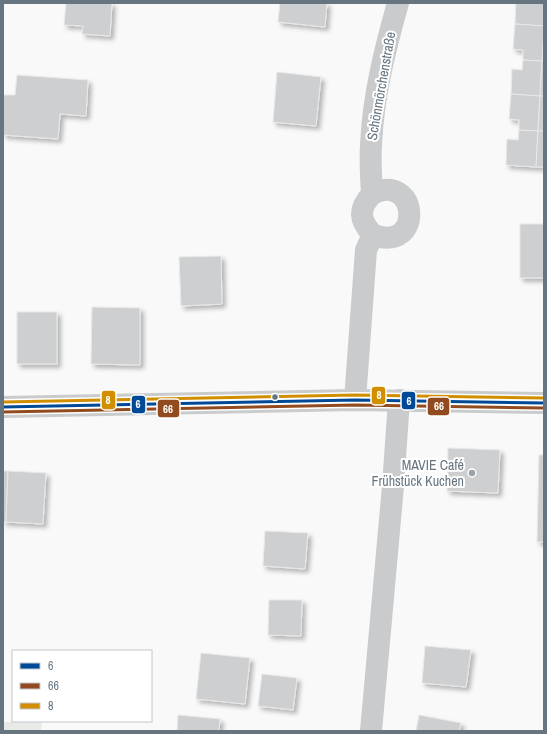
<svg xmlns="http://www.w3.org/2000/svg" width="547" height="734" font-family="'Archivo Narrow',sans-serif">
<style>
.green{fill:#e8eae7}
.building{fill:#cdcfd0;stroke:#e8e8e8;filter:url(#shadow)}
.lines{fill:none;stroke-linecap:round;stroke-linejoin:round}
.minor{stroke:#cacbcc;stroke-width:22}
.tertiary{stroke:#cacbcc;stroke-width:22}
.bus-1-casing{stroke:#fff;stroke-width:6}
.bus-2-casing{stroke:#fff;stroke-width:6}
.bus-3-casing{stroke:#fff;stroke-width:6}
.bus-1{stroke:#004996;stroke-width:3}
.bus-2{stroke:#914b1e;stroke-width:3}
.bus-3{stroke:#d18f00;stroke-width:3}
.bus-dot{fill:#677580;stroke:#fff;stroke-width:1.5}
.poi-dot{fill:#9aa3aa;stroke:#fff;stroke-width:1.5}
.labels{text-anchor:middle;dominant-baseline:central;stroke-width:4;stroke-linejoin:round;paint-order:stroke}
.street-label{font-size:14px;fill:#677580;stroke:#fff}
.poi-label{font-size:14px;fill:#677580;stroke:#fff;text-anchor:end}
.line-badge{stroke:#fff;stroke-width:1.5}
.badge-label{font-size:11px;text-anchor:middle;font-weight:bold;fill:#fff}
</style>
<defs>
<filter id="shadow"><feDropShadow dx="3.5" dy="3.5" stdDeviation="2" flood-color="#0004"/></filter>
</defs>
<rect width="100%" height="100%" fill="#f9f9f9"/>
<polygon class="green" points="3,722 42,722 41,731 3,731"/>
<g class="building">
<polygon points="66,3 112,3 110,36 82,34 83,26 64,25"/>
<polygon points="280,3 327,3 325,27 278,22"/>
<polygon points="516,3 544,3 544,26 515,24"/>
<polygon points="515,24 544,26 542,61 523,60 523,50 513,49"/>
<polygon points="523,60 542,61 540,96 511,94 512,69 522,70"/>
<polygon points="542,61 544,61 544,96 540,96"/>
<polygon points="277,72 321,77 316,126 273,122"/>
<polygon points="17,75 88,80 86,116 60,114 58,139 3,135 3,95 15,95"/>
<polygon points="511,94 540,96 538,131 519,130 519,120 509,119"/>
<polygon points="540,96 544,96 544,131 538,131"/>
<polygon points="519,130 538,131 536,167 506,165 507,139 518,140"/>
<polygon points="538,131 544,131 544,167 536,167"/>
<rect x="520" y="224" width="24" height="54"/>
<polygon points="221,256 222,304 181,306 179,257"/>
<polygon points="92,307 140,308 140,365 91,364"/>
<rect x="17" y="312" width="40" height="52"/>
<polygon points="448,448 500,450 498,493 447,491"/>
<polygon points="539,455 544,455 544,542 537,542"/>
<polygon points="3,471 8,471 6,522 3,522"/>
<polygon points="8,471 46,473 43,524 6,522"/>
<polygon points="265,531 308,533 305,569 263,566"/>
<polygon points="269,600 302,600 301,636 268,635"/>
<polygon points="425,646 471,650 466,687 422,683"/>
<polygon points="201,653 250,658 245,704 196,699"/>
<polygon points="262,674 297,678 293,710 258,706"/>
<polygon points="178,715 220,719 219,731 177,731"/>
<polygon points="419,715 461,723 459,731 416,731"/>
</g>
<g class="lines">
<g class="minor">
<path d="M372 194C418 171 425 253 373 235"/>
<path d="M355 400 366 250 373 235C359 220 358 209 372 194 371 178 370 161 371 145 373 97 385 49 398 3"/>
</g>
<g class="tertiary">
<polyline points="3,407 355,400 544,403"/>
<polyline points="371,731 393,486 399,400"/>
</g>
<g class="bus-1-casing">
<polyline id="bus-1" points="3,407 355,400 544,403"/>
</g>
<g class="bus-2-casing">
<polyline id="bus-2" points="3,412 355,405 544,408"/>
</g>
<g class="bus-3-casing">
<polyline id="bus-3" points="3,402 355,395 544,398"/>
</g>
<use href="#bus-1" class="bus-1"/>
<use href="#bus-2" class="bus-2"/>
<use href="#bus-3" class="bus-3"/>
</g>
<circle class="bus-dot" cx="275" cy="397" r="3.5"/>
<circle class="poi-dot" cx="472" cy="473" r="4"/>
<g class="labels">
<g class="street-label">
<text transform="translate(381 86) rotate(-80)">Schönmörchenstraße</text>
</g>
<g class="poi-label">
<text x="464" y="465">MAVIE Café<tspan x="464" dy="16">Frühstück Kuchen</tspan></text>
</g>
</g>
<g class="line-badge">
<rect x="371" y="386" width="15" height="19" rx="4" fill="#d18f00"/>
<rect x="101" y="390" width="15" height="20" rx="4" fill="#d18f00"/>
<rect x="401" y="391" width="15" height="19" rx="4" fill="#004996"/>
<rect x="131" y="395" width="15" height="19" rx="4" fill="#004996"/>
<rect x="427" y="397" width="23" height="19" rx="4" fill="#914b1e"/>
<rect x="157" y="399" width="23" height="19" rx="4" fill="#914b1e"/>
</g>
<g class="badge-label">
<text x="379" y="399">8</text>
<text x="108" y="404">8</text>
<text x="409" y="405">6</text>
<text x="138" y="408">6</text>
<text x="439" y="410">66</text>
<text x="168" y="413">66</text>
</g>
<rect width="547" height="734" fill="none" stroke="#677580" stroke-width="8"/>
<rect x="12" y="650" width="140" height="72" fill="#ffffff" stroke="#c2c8cc"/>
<rect x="20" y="663" width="20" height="6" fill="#004996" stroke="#c2c8cc"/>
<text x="48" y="670" font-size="12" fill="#677580">6</text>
<rect x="20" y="683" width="20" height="6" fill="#914b1e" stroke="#c2c8cc"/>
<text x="48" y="690" font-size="12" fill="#677580">66</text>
<rect x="20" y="703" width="20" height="6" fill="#d18f00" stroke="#c2c8cc"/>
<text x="48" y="710" font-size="12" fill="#677580">8</text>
</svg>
